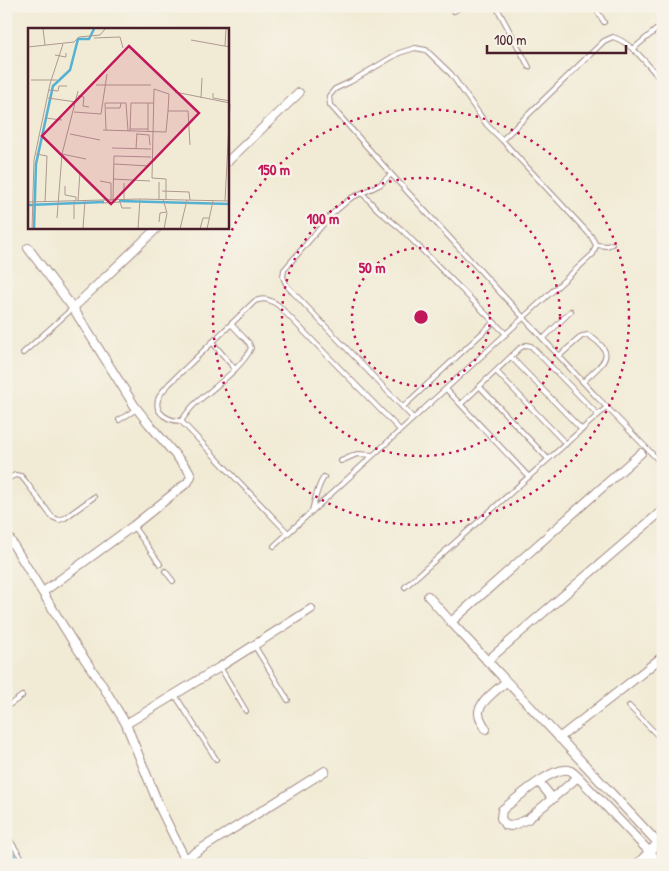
<svg xmlns="http://www.w3.org/2000/svg" width="669" height="871" font-family="'Patrick Hand',sans-serif">
<style>
.lines{fill:none;stroke-linecap:round;stroke-linejoin:round}
.canal{stroke:#55b2d3;stroke-width:10}
.service-casing{stroke:#9e8580;stroke-width:6}
.minor-casing{stroke:#9e8580;stroke-width:10}
.tertiary-casing{stroke:#9e8580;stroke-width:11}
.service{stroke:#fff;stroke-width:4}
.minor{stroke:#fff;stroke-width:8}
.tertiary{stroke:#fff;stroke-width:9}
.ring{fill:none;stroke:#c2185b;stroke-width:2.5;stroke-dasharray:2.5 5}
.inset-river{fill:none;stroke:#55b2d3;stroke-width:2.5}
.inset-road{fill:none;stroke:#ae9991;stroke-width:1}
.view{fill:#c2185b;fill-opacity:0.15;stroke:#c2185b;stroke-width:2.5}
.inset-edge{fill:none;stroke:#4a1f2b;stroke-width:2.5}
.centre{fill:#c2185b;stroke:#f7f3e8;stroke-width:2.5}
.ring-label{font-size:15px;text-anchor:middle;font-weight:bold;fill:#c2185b;stroke:#f7f3e8;stroke-width:5;stroke-linejoin:round;paint-order:stroke}
</style>
<rect width="100%" height="100%" fill="#f7f3e8"/>
<filter id="ink" filterUnits="userSpaceOnUse"><feTurbulence type="fractalNoise" baseFrequency=".02" numOctaves="2"/><feDisplacementMap in="SourceGraphic" scale="10" xChannelSelector="R" yChannelSelector="G"/><feConvolveMatrix kernelMatrix="1 2 1 2 8 2 1 2 1" color-interpolation-filters="sRGB"/></filter>
<filter id="wash" filterUnits="userSpaceOnUse"><feTurbulence type="fractalNoise" baseFrequency=".0096" numOctaves="4" result="noise"/><feDisplacementMap in="SourceGraphic" scale="20" xChannelSelector="R" yChannelSelector="G"/><feGaussianBlur stdDeviation="1.12" result="paint"/><feColorMatrix in="noise" values="0 0 0 0 0 0 0 0 0 0 0 0 0 0 0 0 0 1.4 0 .05"/><feComposite in="paint" operator="in"/></filter>
<g filter="url(#wash)">
<rect width="100%" height="100%" fill="#f1ebd5"/>
<g class="lines">
<g class="canal">
<polyline points="6,850 14,865"/>
<polyline points="655,865 663,857"/>
</g>
</g>
</g>
<g filter="url(#ink)">
<g class="lines">
<g class="service-casing">
<g id="service">
<polyline points="496,6 529,67"/>
<polyline points="594,6 604,22"/>
<polyline points="454,11 462,6"/>
<polyline points="633,49 663,24"/>
<polyline points="502,140 487,125 451,74 426,50 415,48 399,53 350,82 335,89 329,96 330,105 391,174 594,394 663,465"/>
<polyline points="391,174 381,184 373,188 351,198 332,214 284,270 283,277 287,286 413,418"/>
<polyline points="362,193 378,210 401,229 506,334"/>
<polyline points="596,245 607,246 612,244"/>
<polyline points="543,339 571,311"/>
<polyline points="212,342 235,369"/>
<polyline points="23,353 73,308"/>
<path d="M559 356 582 336 588 335C620 355 602 363 583 382"/>
<polyline points="511,357 582,430"/>
<polyline points="496,371 566,444"/>
<polyline points="480,387 548,459"/>
<polyline points="446,389 529,477"/>
<polyline points="461,404 520,348 526,345 531,346 537,352 598,415"/>
<polyline points="403,407 494,322"/>
<polyline points="119,420 137,409"/>
<path d="M181 421C186 415 190 408 196 403 212 389 244 366 251 348L249 343 231 324"/>
<polyline points="341,461 357,454 373,455"/>
<polyline points="6,480 15,475 21,476 26,482 52,517 59,520 65,518 94,497"/>
<path d="M312 511C315 499 317 487 324 477"/>
<polyline points="133,526 160,564"/>
<path d="M288 533 181 421C170 421 154 414 158 400 159 394 165 389 169 384L255 301C265 297 270 300 278 305L400 430"/>
<path d="M274 546 593 254 596 245 591 236 502 140 604 41 613 37C633 43 649 67 663 82"/>
<polyline points="165,571 173,581"/>
<polyline points="405,587 607,407"/>
<polyline points="254,645 288,700"/>
<polyline points="220,667 246,711"/>
<polyline points="175,695 216,759"/>
<polyline points="629,706 663,741"/>
<polyline points="6,707 22,696"/>
<polyline points="8,837 26,865"/>
</g>
</g>
<g class="minor-casing">
<g id="minor">
<polyline points="228,161 299,93"/>
<polyline points="28,248 73,308 134,405 149,424 189,471 191,476 188,482 133,526 43,592"/>
<polyline points="73,308 157,228"/>
<polyline points="641,453 451,622 658,843"/>
<polyline points="6,533 73,642 101,683 126,724 160,808 185,859 189,865"/>
<polyline points="428,596 451,622"/>
<polyline points="487,661 663,510"/>
<polyline points="126,724 220,667 311,609"/>
<path d="M486 729C483 724 478 717 479 711 481 701 499 688 506 682"/>
<polyline points="559,738 627,685 663,656"/>
<path d="M578 777 528 819 511 826 505 825 501 818 502 810C515 800 552 766 569 770 572 771 576 775 578 777L662 865"/>
<polyline points="539,782 553,799"/>
<polyline points="185,859 325,771"/>
<polyline points="364,864 365,865"/>
</g>
</g>
<g class="tertiary-casing">
<polyline id="tertiary" points="637,865 663,838"/>
</g>
<use href="#service" class="service"/>
<use href="#minor" class="minor"/>
<use href="#tertiary" class="tertiary"/>
</g>
</g>
<g class="ring">
<circle cx="421" cy="317" r="69"/>
<circle cx="421" cy="317" r="139"/>
<circle cx="421" cy="317" r="208"/>
</g>
<g transform="translate(28 28)">
<rect width="201" height="201" fill="#f1ebd5"/>
<path class="inset-river" d="M91 173 202 176M0 177 76 174M6 201 8 136 25 58 42 42 50 11H61L66 1"/>
<path class="inset-road" d="M15 1 17 17M66 10 92 9 95 20M163 12 202 19M197 18 198 1M0 19 46 14 51 9 72 7 77 1M27 27 38 29V25M3 52H29M68 57H123M21 62 30 63 31 58H39M147 64 202 75M185 65V70L202 73M50 68 56 69 55 78 61 79M20 70 48 74M173 70 174 50M120 75V103M78 80H92L93 75M46 84 73 86 79 46M17 90 34 92M102 101H120M75 102 138 104 140 83H160L162 117M78 102 77 75H98L100 103M102 103 103 75H125M42 106 72 112M109 106 121 107 122 117M84 120 123 121M108 121 109 105M8 126 19 128 17 174M34 126 58 131M86 136 121 138M85 151 122 153M72 153 83 155V173M96 155V172M37 158V167L48 169V173M134 163 161 164 162 172M131 171V154M135 171 139 185 136 201M138 171V151L124 150 126 61 141 66 140 83M85 172 86 128 123 129M46 173V191M50 173 52 144M197 173 202 76M0 174 112 171 202 173M75 175 92 174 94 180H103M29 190 34 126 50 63M131 194 132 185 138 184M55 200 57 173M4 201 6 132 22 56 35 16M110 201 112 171M152 201 159 172M172 201 175 190H181M179 201 185 173"/>
<path class="view" d="M101 18 171 85 83 176 14 108Z"/>
<rect width="201" height="201" class="inset-edge"/>
</g>
<circle cx="421" cy="317" r="8" class="centre"/>
<g class="ring-label">
<text x="274" y="175">150 m</text>
<text x="323" y="224">100 m</text>
<text x="372" y="273">50 m</text>
</g>
<rect width="669" height="871" fill="none" stroke="#f7f3e8" stroke-width="25"/>
<path d="M487 45v8h139v-8" fill="none" stroke="#4a1f2b" stroke-width="2.5"/>
<text x="494" y="45" font-size="15" fill="#4a1f2b" stroke="#f7f3e8" stroke-width="4" paint-order="stroke">100 m</text>
</svg>
